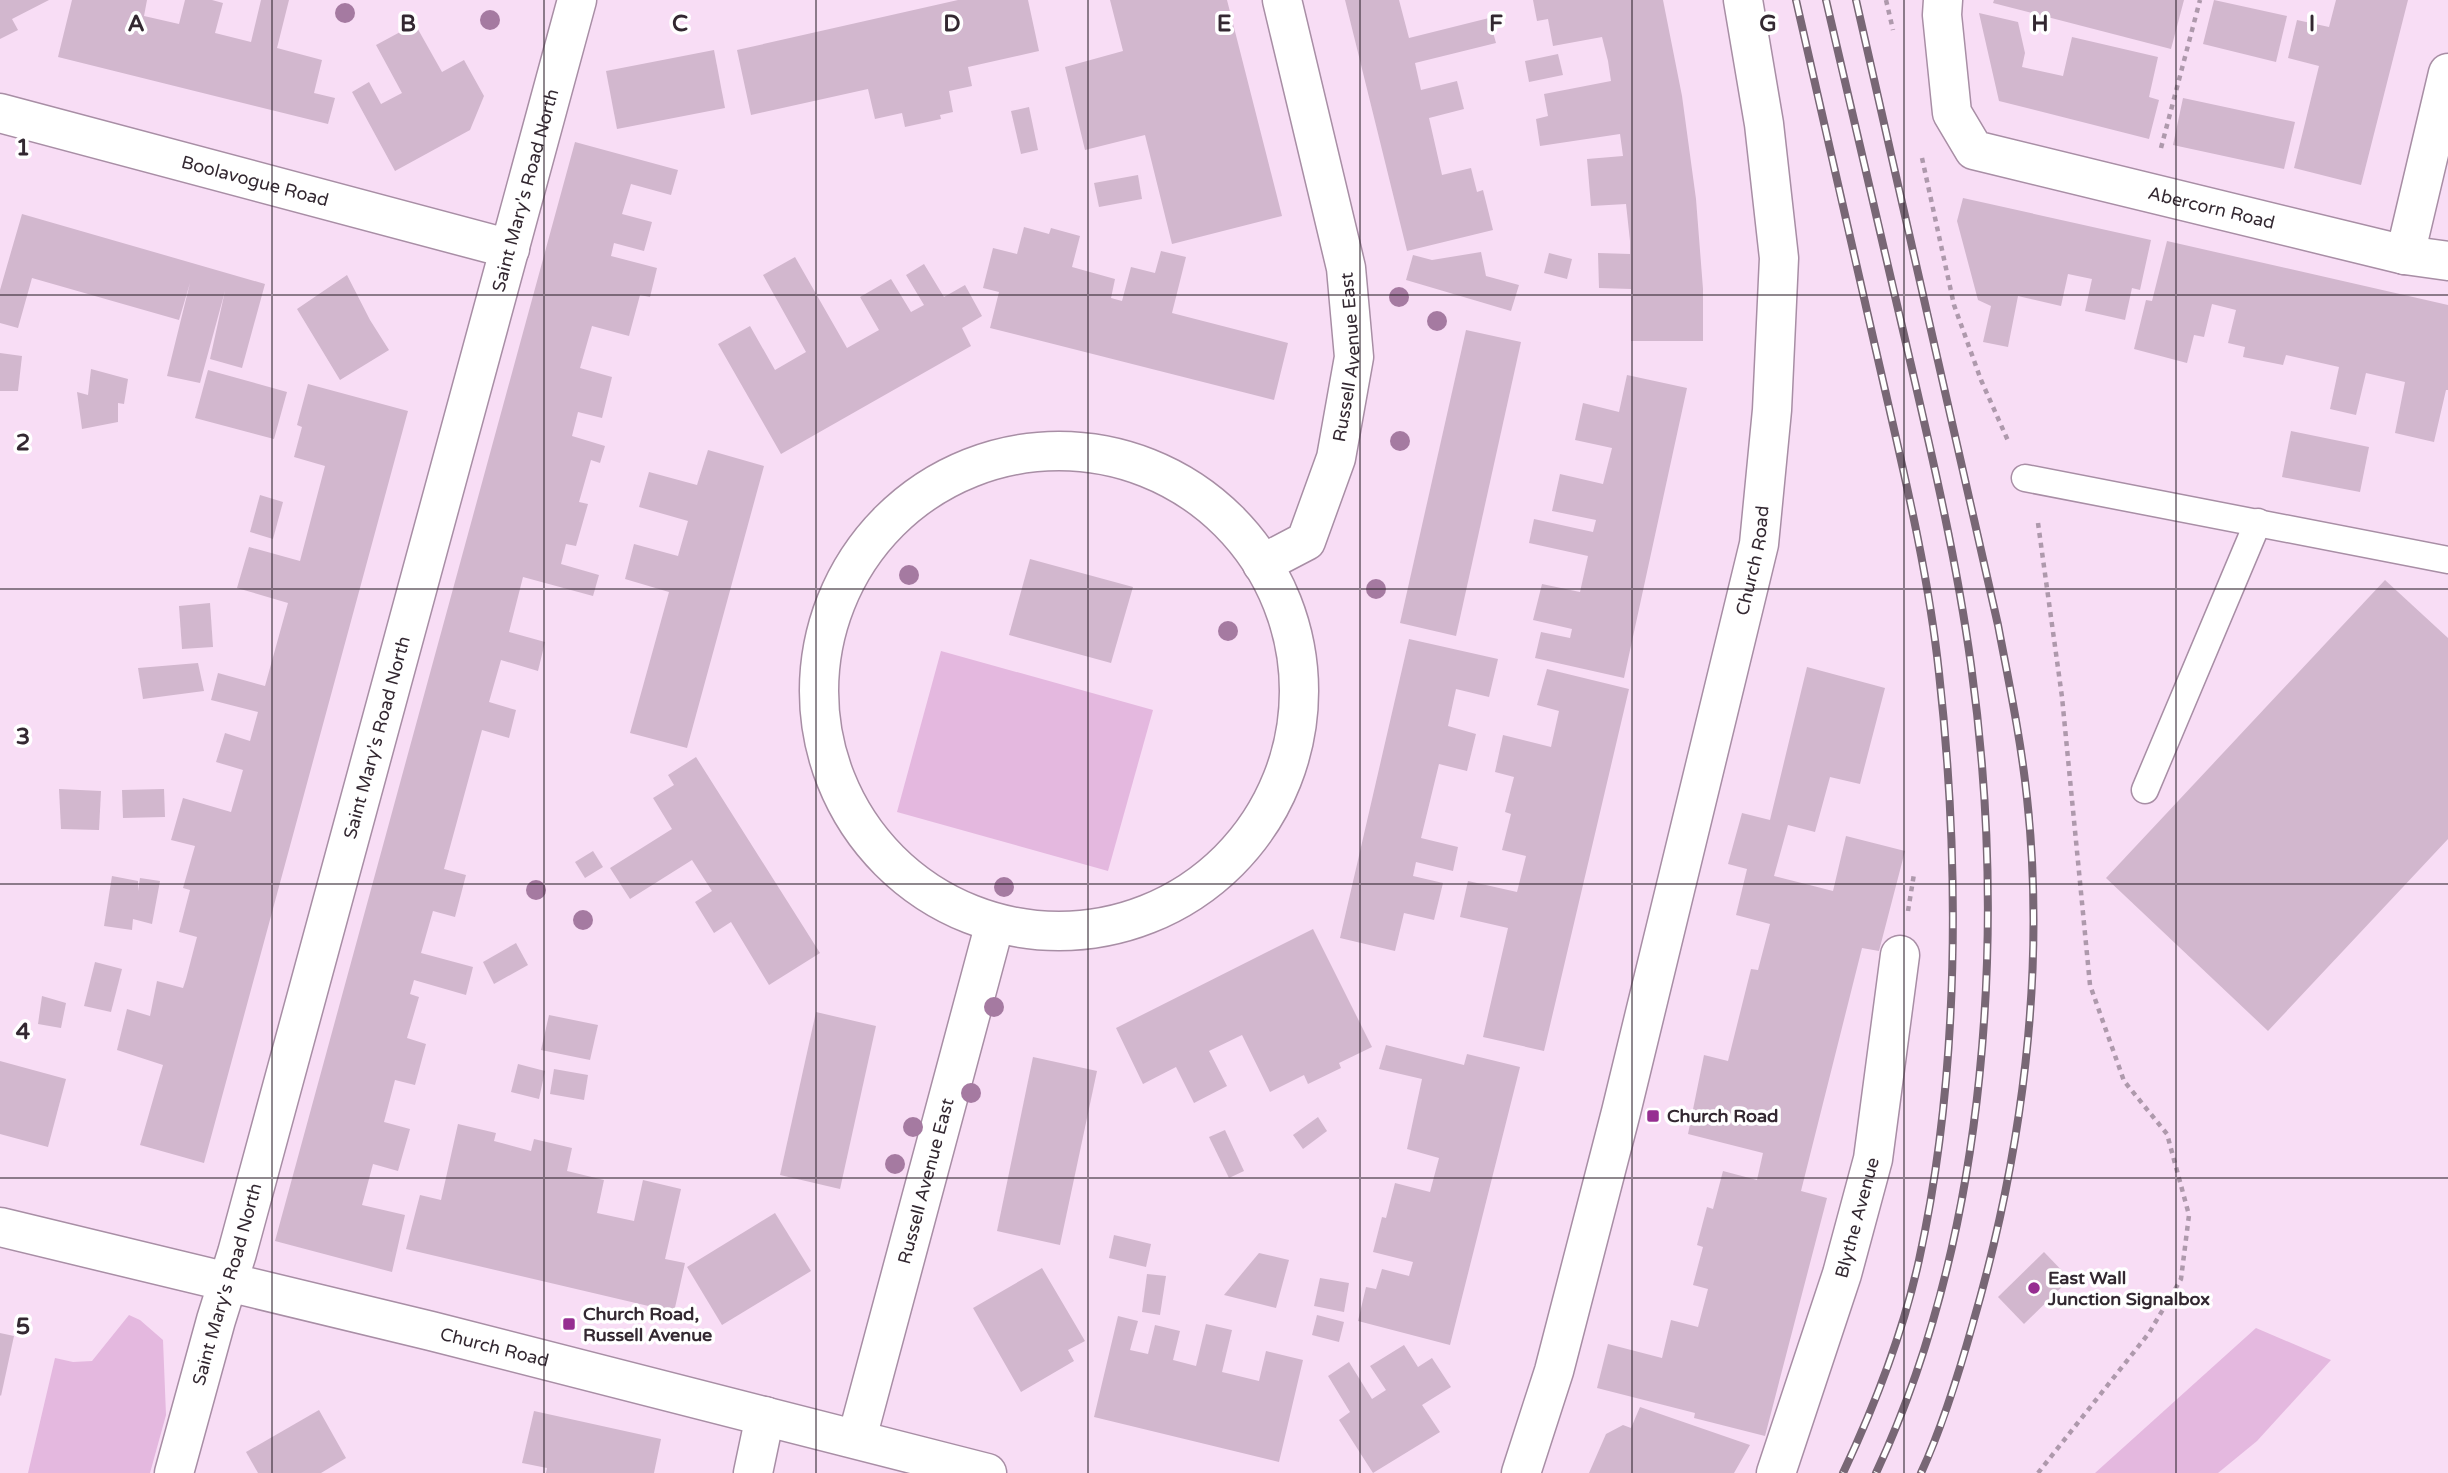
<svg xmlns="http://www.w3.org/2000/svg" width="2448" height="1473" font-family="'Varela Round',sans-serif">
<style>
.green{fill:#e4b8df}
.building{fill:#d2b7ce}
.lines{fill:none;stroke-linecap:round;stroke-linejoin:round}
.lane-casing{stroke:#a88ea5;stroke-width:29}
.street-casing{stroke:#a88ea5;stroke-width:41}
.path{stroke:#ae99ac;stroke-width:4.5;stroke-dasharray:5 5;stroke-linecap:butt}
.lane{stroke:#fff;stroke-width:26}
.street{stroke:#fff;stroke-width:38}
.rail-casing{stroke:#786775;stroke-width:8}
.rail{stroke:#fff;stroke-width:5;stroke-dasharray:16;stroke-linecap:butt}
.tree{fill:#a57aa1}
.grid{fill:none;stroke:#332831;stroke-width:2;stroke-opacity:0.55}
.poi-dot{fill:#962e91;stroke:#fff;stroke-width:2.5}
.labels{text-anchor:middle;dominant-baseline:central;stroke-width:7;stroke-linejoin:round;paint-order:stroke}
.street-label{font-size:18px;fill:#332831;stroke:#fff}
.poi-label{font-size:18px;font-weight:bold;fill:#332831;stroke:#fff;text-anchor:start}
.grid-label{font-size:23px;text-anchor:middle;font-weight:bold;fill:#332831;stroke:#fff;stroke-width:7;stroke-linejoin:round;paint-order:stroke}
</style>
<rect width="100%" height="100%" fill="#f8ddf5"/>
<g class="green">
<polygon points="941,651 1153,710 1108,871 897,812"/>
<polygon points="129,1315 140,1320 163,1340 166,1415 150,1473 28,1473 55,1358 73,1362 92,1361"/>
<polygon points="2256,1328 2331,1360 2257,1441 2218,1473 2095,1473"/>
</g>
<g class="building">
<polygon points="0,0 49,0 12,19 18,30 0,39"/>
<polygon points="72,0 147,0 144,16 179,24 185,0 212,0 223,3 215,33 251,42 261,0 289,0 277,48 322,60 314,93 335,98 328,124 58,57"/>
<polygon points="958,0 1028,0 1039,51 968,67 972,86 949,91 953,112 940,115 941,119 905,127 902,113 875,119 868,89 751,115 737,50"/>
<polygon points="1110,0 1227,0 1282,216 1172,244 1145,135 1085,150 1065,67 1123,51"/>
<polygon points="1345,0 1399,0 1409,38 1489,18 1496,43 1415,63 1421,90 1457,81 1464,109 1429,118 1442,175 1471,168 1477,192 1483,190 1493,230 1407,251"/>
<polygon points="1533,0 1663,0 1682,96 1696,199 1703,289 1703,341 1631,341 1631,289 1599,288 1598,253 1630,254 1630,241 1626,204 1591,206 1587,159 1623,156 1620,134 1540,146 1536,119 1548,116 1544,94 1611,81 1608,61 1602,37 1553,46 1548,19 1537,21"/>
<polygon points="1994,0 2184,0 2171,49 1993,3"/>
<polygon points="2214,0 2287,16 2276,62 2203,44"/>
<polygon points="2336,0 2408,0 2361,185 2294,168 2319,66 2288,58 2297,20 2329,27"/>
<polygon points="1979,13 2018,22 2025,53 2022,67 2063,76 2072,37 2158,57 2149,97 2159,100 2149,139 1999,101"/>
<polygon points="415,24 442,72 464,60 484,96 470,130 395,171 352,92 369,82 381,104 402,93 376,45"/>
<polygon points="714,50 725,108 617,129 606,71"/>
<polygon points="1558,54 1563,75 1529,82 1525,61"/>
<polygon points="2183,98 2295,122 2284,169 2173,145"/>
<polygon points="1029,107 1038,150 1021,154 1011,111"/>
<polygon points="575,142 678,170 671,195 631,184 622,214 652,222 644,251 614,243 611,256 657,268 650,297 640,295 629,336 592,326 580,368 612,377 602,418 578,412 572,436 605,446 600,463 591,460 579,502 588,504 576,546 566,544 561,564 599,575 593,596 523,577 509,632 545,642 538,671 501,660 489,702 516,710 509,738 482,730 444,869 466,875 455,917 433,911 421,953 473,967 466,995 414,980 410,994 419,997 407,1038 426,1044 415,1085 395,1080 384,1122 410,1129 398,1171 373,1164 362,1205 405,1215 392,1272 275,1241"/>
<polygon points="1138,175 1142,199 1099,207 1094,183"/>
<polygon points="1963,198 2151,240 2140,290 2132,288 2125,320 2085,311 2092,279 2068,274 2061,306 2018,296 2008,347 1983,342 1991,306 1978,300 1957,221"/>
<polygon points="22,214 265,284 242,368 210,359 225,291 200,383 167,376 190,283 179,320 32,278 18,328 0,323 0,290"/>
<polygon points="1024,227 1049,234 1051,228 1080,236 1072,267 1115,279 1111,298 1122,301 1131,267 1155,273 1161,251 1186,257 1172,313 1288,343 1274,400 990,328 999,292 983,288 993,248 1017,254"/>
<polygon points="2167,241 2448,305 2448,390 2446,390 2434,442 2395,433 2405,382 2366,373 2356,415 2330,409 2339,367 2286,355 2283,365 2243,357 2245,347 2228,343 2236,310 2212,304 2204,337 2194,335 2187,363 2134,349 2146,300 2152,301"/>
<polygon points="1481,252 1486,276 1519,285 1511,311 1406,280 1413,255 1432,260"/>
<polygon points="1549,253 1572,259 1567,279 1544,273"/>
<polygon points="795,257 847,348 879,330 860,297 891,279 911,312 924,305 906,275 924,264 944,297 965,285 982,316 962,328 971,346 781,454 718,344 750,326 775,370 806,352 763,275"/>
<polygon points="347,275 370,320 389,350 340,380 297,309"/>
<polygon points="1466,330 1521,342 1456,636 1400,623"/>
<polygon points="0,353 22,356 18,391 0,391"/>
<polygon points="91,369 128,379 124,404 118,403 118,422 82,429 77,392 88,395"/>
<polygon points="208,370 287,392 274,439 195,418"/>
<polygon points="1627,375 1687,388 1624,678 1535,658 1541,632 1570,638 1572,629 1533,620 1542,584 1580,592 1588,556 1529,543 1534,519 1593,532 1596,520 1552,511 1560,474 1603,484 1612,448 1575,440 1583,403 1619,412"/>
<polygon points="308,384 408,411 204,1163 140,1145 163,1065 117,1050 127,1009 150,1016 157,981 183,988 186,979 197,937 179,932 190,890 183,888 195,846 171,840 183,798 231,812 243,770 216,762 225,733 250,741 258,712 211,700 218,673 265,686 288,603 237,588 249,547 300,561 325,466 294,457 302,427 297,425"/>
<polygon points="2291,431 2369,447 2360,492 2282,477"/>
<polygon points="708,450 764,466 687,748 630,733 669,592 625,579 634,544 678,556 688,521 639,507 649,472 697,485"/>
<polygon points="260,495 283,502 273,539 250,532"/>
<polygon points="1030,559 1133,587 1111,663 1009,635"/>
<polygon points="2385,580 2448,638 2448,839 2268,1031 2106,878"/>
<polygon points="210,603 213,647 182,649 179,606"/>
<polygon points="1409,639 1498,659 1489,697 1456,689 1448,726 1476,734 1467,771 1439,764 1421,838 1458,847 1453,871 1416,862 1413,876 1443,883 1434,920 1404,913 1395,951 1340,938"/>
<polygon points="198,663 204,691 143,699 138,668"/>
<polygon points="1807,667 1885,688 1860,784 1830,777 1815,832 1788,825 1774,876 1833,891 1846,836 1905,851 1879,951 1862,948 1801,1191 1827,1198 1765,1436 1694,1418 1695,1413 1597,1388 1608,1344 1662,1358 1671,1320 1698,1327 1708,1289 1693,1285 1703,1247 1697,1245 1707,1207 1713,1209 1723,1171 1757,1180 1763,1153 1688,1134 1704,1055 1728,1061 1751,969 1758,970 1770,924 1736,915 1747,869 1728,864 1742,813 1770,820"/>
<polygon points="1547,669 1629,689 1544,1051 1483,1037 1508,928 1460,917 1468,881 1517,892 1526,856 1502,850 1511,814 1505,812 1514,777 1495,772 1503,735 1551,747 1559,711 1537,705"/>
<polygon points="696,757 820,953 769,985 731,922 714,933 695,902 712,891 692,860 630,899 610,868 672,829 653,798 674,785 668,775"/>
<polygon points="59,789 101,791 99,830 61,829"/>
<polygon points="164,789 165,817 123,818 122,790"/>
<polygon points="593,851 603,867 585,878 575,862"/>
<polygon points="112,876 138,881 138,891 140,878 160,881 152,924 133,919 132,930 104,926"/>
<polygon points="1313,929 1372,1047 1339,1063 1341,1068 1308,1084 1304,1075 1270,1092 1242,1035 1209,1051 1227,1086 1194,1103 1176,1067 1143,1084 1116,1028"/>
<polygon points="516,943 528,965 494,984 483,962"/>
<polygon points="95,962 122,969 111,1012 84,1006"/>
<polygon points="42,996 66,1003 61,1028 38,1024"/>
<polygon points="816,1012 876,1026 840,1189 780,1175"/>
<polygon points="549,1015 598,1025 590,1060 541,1050"/>
<polygon points="1386,1045 1464,1065 1467,1054 1520,1067 1450,1345 1358,1321 1366,1287 1376,1289 1382,1269 1409,1276 1413,1262 1373,1252 1382,1217 1386,1218 1395,1183 1430,1192 1439,1158 1407,1149 1422,1079 1379,1069"/>
<polygon points="1033,1057 1097,1071 1060,1245 997,1231"/>
<polygon points="0,1061 66,1079 48,1147 0,1134"/>
<polygon points="518,1064 545,1071 539,1099 511,1092"/>
<polygon points="554,1069 588,1075 584,1100 550,1094"/>
<polygon points="1318,1117 1327,1131 1303,1149 1293,1135"/>
<polygon points="458,1124 496,1133 494,1141 531,1151 534,1139 572,1148 567,1171 604,1180 597,1213 634,1221 643,1180 681,1189 665,1259 685,1263 674,1312 406,1249 420,1195 441,1200"/>
<polygon points="1225,1130 1244,1171 1229,1178 1209,1137"/>
<polygon points="775,1213 811,1271 722,1325 687,1267"/>
<polygon points="1114,1235 1151,1244 1146,1267 1109,1258"/>
<polygon points="2044,1252 2070,1279 2024,1324 1998,1297"/>
<polygon points="1259,1253 1289,1260 1276,1308 1224,1295"/>
<polygon points="1042,1268 1085,1341 1068,1350 1074,1361 1021,1392 973,1308"/>
<polygon points="1147,1274 1166,1276 1160,1315 1142,1312"/>
<polygon points="1320,1278 1349,1283 1344,1312 1314,1306"/>
<polygon points="1317,1315 1344,1322 1339,1342 1312,1335"/>
<polygon points="1118,1316 1138,1321 1130,1350 1148,1354 1155,1325 1180,1331 1173,1360 1196,1366 1206,1324 1232,1330 1222,1372 1259,1381 1266,1351 1303,1360 1279,1462 1094,1417"/>
<polygon points="0,1333 14,1336 1,1396 0,1395"/>
<polygon points="1404,1345 1418,1367 1432,1358 1451,1387 1422,1405 1440,1432 1373,1473 1339,1420 1350,1412 1328,1376 1349,1362 1372,1399 1386,1390 1370,1366"/>
<polygon points="1640,1407 1750,1445 1734,1473 1589,1473 1606,1434 1623,1425 1631,1428"/>
<polygon points="319,1410 346,1458 321,1473 258,1473 246,1452"/>
<polygon points="534,1411 661,1439 654,1473 546,1473 547,1468 522,1463"/>
</g>
<g class="lines">
<g class="lane-casing">
<g id="lane">
<polyline points="2025,478 2448,560"/>
<polyline points="2145,790 2258,522"/>
</g>
</g>
<g class="street-casing">
<g id="street">
<path id="s1" d="M1943 0 1942 15 1952 113 1974 150 2405 255 2448 261"/>
<path id="s2" d="M0 113 510 249"/>
<polyline points="2405,255 2448,73"/>
<circle cx="1059" cy="691" r="240"/>
<path id="s3" d="M1262 564 1306 541 1336 458 1354 357 1346 268 1282 0"/>
<path id="s4" d="M0 1227 431 1331 987 1473"/>
<path id="s5" d="M857 1438 995 923"/>
<path id="s6" d="M174 1473 216 1320 237 1253 577 0"/>
<polyline points="753,1473 765,1416"/>
<path id="s7" d="M1521 1473 1554 1371 1621 1112 1759 544 1772 410 1779 258 1764 124 1743 0"/>
<path id="s8" d="M1776 1473 1842 1274 1873 1159 1900 955"/>
</g>
</g>
<g class="path">
<polyline points="1886,0 1893,30"/>
<polyline points="2161,148 2200,0"/>
<polyline points="1922,158 1954,305 1981,380 2009,443"/>
<polyline points="1908,911 1914,874"/>
<polyline points="2038,1473 2149,1333 2181,1279 2189,1215 2167,1134 2124,1081 2090,985 2062,697 2038,523"/>
</g>
<use href="#lane" class="lane"/>
<use href="#street" class="street"/>
<g class="rail-casing">
<g id="rail">
<path d="M1796 0C1824 123 1852 246 1880 368 1903 469 1928 570 1939 673 1960 863 1960 1073 1919 1260 1903 1333 1875 1405 1843 1473"/>
<path d="M1826 0C1852 113 1879 226 1905 339 1930 447 1956 555 1971 665 2007 927 1989 1231 1876 1473"/>
<path d="M1856 0 1998 625C2009 683 2021 740 2027 798 2046 973 2022 1154 1973 1323 1959 1373 1943 1425 1921 1473"/>
</g>
</g>
<use href="#rail" class="rail"/>
</g>
<g class="tree">
<circle cx="345" cy="13" r="10"/>
<circle cx="490" cy="20" r="10"/>
<circle cx="1399" cy="297" r="10"/>
<circle cx="1437" cy="321" r="10"/>
<circle cx="1400" cy="441" r="10"/>
<circle cx="909" cy="575" r="10"/>
<circle cx="1376" cy="589" r="10"/>
<circle cx="1228" cy="631" r="10"/>
<circle cx="1004" cy="887" r="10"/>
<circle cx="536" cy="890" r="10"/>
<circle cx="583" cy="920" r="10"/>
<circle cx="994" cy="1007" r="10"/>
<circle cx="971" cy="1093" r="10"/>
<circle cx="913" cy="1127" r="10"/>
<circle cx="895" cy="1164" r="10"/>
</g>
<path class="grid" d="M272 0V1473M544 0V1473M816 0V1473M1088 0V1473M1360 0V1473M1632 0V1473M1904 0V1473M2176 0V1473M0 295H2448M0 589H2448M0 884H2448M0 1178H2448"/>
<g class="poi-dot">
<rect x="1646" y="1109" width="14" height="14" rx="3.5"/>
<circle cx="2034" cy="1288" r="7"/>
<rect x="562" y="1317" width="14" height="14" rx="3.5"/>
</g>
<g class="labels">
<g class="street-label">
<text stroke="none"><textPath href="#s2" startOffset="264">Boolavogue Road</textPath></text>
<text stroke="none"><textPath href="#s6" startOffset="1330">Saint Mary's Road North</textPath></text>
<text stroke="none"><textPath href="#s1" startOffset="401">Abercorn Road</textPath></text>
<text stroke="none"><textPath href="#s3" startOffset="240">Russell Avenue East</textPath></text>
<text stroke="none"><textPath href="#s7" startOffset="942">Church Road</textPath></text>
<text stroke="none"><textPath href="#s6" startOffset="763">Saint Mary's Road North</textPath></text>
<text stroke="none"><textPath href="#s5" startOffset="266">Russell Avenue East</textPath></text>
<text stroke="none"><textPath href="#s8" startOffset="268">Blythe Avenue</textPath></text>
<text stroke="none"><textPath href="#s6" startOffset="196">Saint Mary's Road North</textPath></text>
<text stroke="none"><textPath href="#s4" startOffset="509">Church Road</textPath></text>
</g>
<g class="poi-label">
<text x="1667" y="1116">Church Road</text>
<text x="2048" y="1278">East Wall<tspan x="2048" dy="21">Junction Signalbox</tspan></text>
<text x="583" y="1314">Church Road,<tspan x="583" dy="21">Russell Avenue</tspan></text>
</g>
</g>
<g class="grid-label">
<text x="136" y="31">A</text>
<text x="408" y="31">B</text>
<text x="680" y="31">C</text>
<text x="952" y="31">D</text>
<text x="1224" y="31">E</text>
<text x="1496" y="31">F</text>
<text x="1768" y="31">G</text>
<text x="2040" y="31">H</text>
<text x="2312" y="31">I</text>
<text x="23" y="155">1</text>
<text x="23" y="450">2</text>
<text x="23" y="744">3</text>
<text x="23" y="1039">4</text>
<text x="23" y="1334">5</text>
</g>
</svg>
